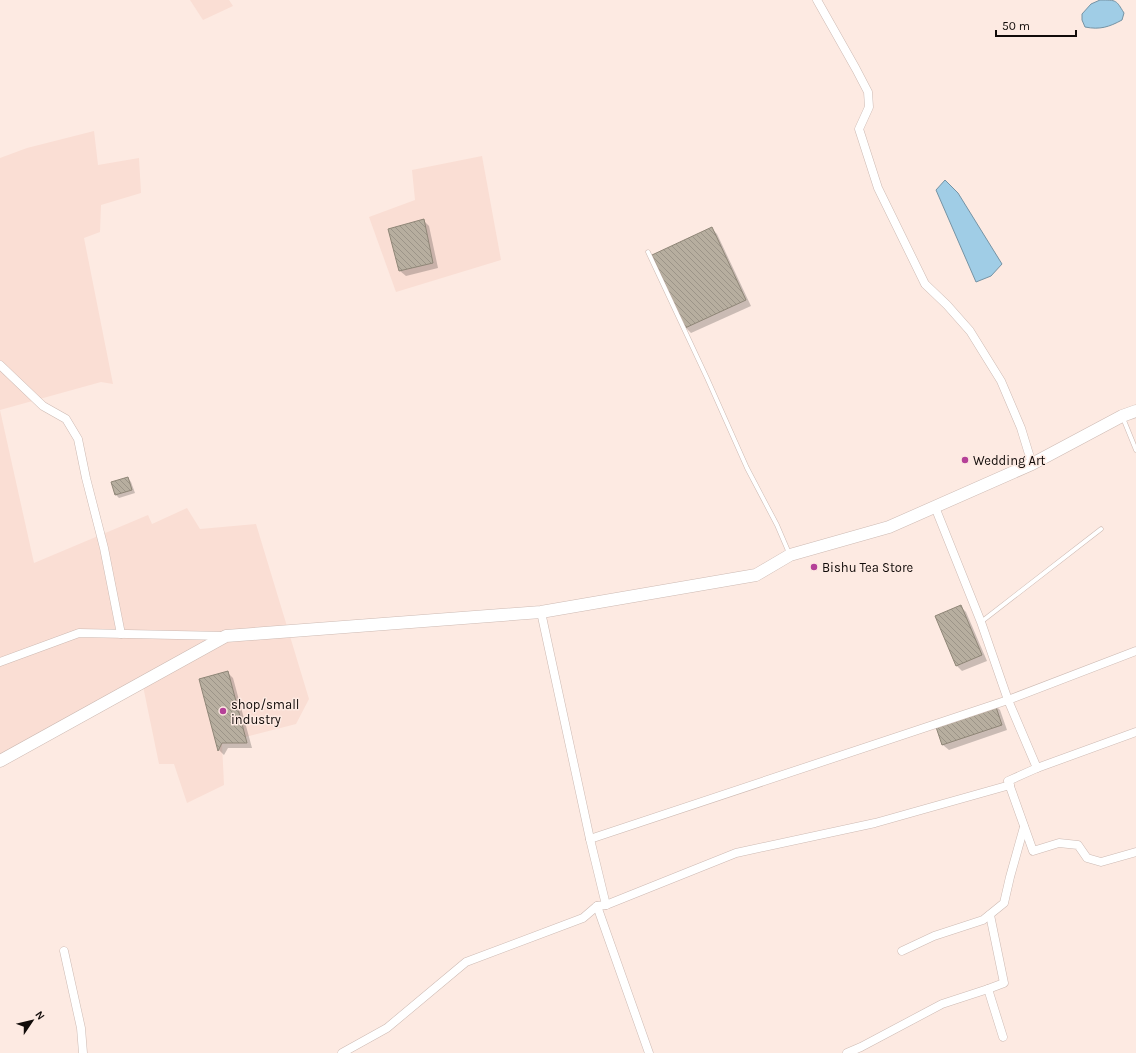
<svg xmlns="http://www.w3.org/2000/svg" width="1136" height="1053" font-family="Karla,sans-serif">
<style>
.built{fill:#faded4}
.water{fill:#a0cde6;stroke:#7593a4}
.shadow{fill:#0003}
.building{fill:url(#building-back-hatch);stroke:#8f8677}
.lines{fill:none;stroke-linecap:round;stroke-linejoin:round}
.service-casing{stroke:#cdbab3;stroke-width:5}
.minor-casing{stroke:#cdbab3;stroke-width:9}
.secondary-casing{stroke:#cdbab3;stroke-width:13}
.service{stroke:#fff;stroke-width:4}
.minor{stroke:#fff;stroke-width:8}
.secondary{stroke:#fff;stroke-width:12}
.poi-dot{fill:#b54198;stroke:#fdeae2;stroke-width:1.5}
.labels{text-anchor:middle;dominant-baseline:central;stroke-width:3;stroke-linejoin:round;paint-order:stroke}
.poi-label{font-size:13px;fill:#110b09;stroke:#fdeae2;text-anchor:start}
</style>
<defs>
<pattern id="building-back-hatch" width="6" height="6" patternUnits="userSpaceOnUse"><rect width="6" height="6" fill="#b7ae9f"/><path d="M-1 5l2 2M0 0l6 6M5-1l2 2" fill="none" stroke="#9c9488"/></pattern>
</defs>
<rect width="100%" height="100%" fill="#fdeae2"/>
<g class="built">
<polygon points="190,0 229,0 233,6 203,20"/>
<polygon points="94,131 98,165 139,158 141,193 101,205 100,232 84,238 113,384 101,382 0,410 34,563 148,515 152,524 187,508 200,529 256,524 309,699 296,724 222,743 224,785 187,803 174,764 159,764 143,686 0,761 0,158 27,148"/>
<polygon points="482,156 501,260 396,292 369,217 415,200 412,170"/>
</g>
<g class="water">
<path d="M1100 0C1117 0 1116 0 1124 13L1122 20C1109 27 1100 30 1085 27L1082 20V14L1091 4Z"/>
<polygon points="945,180 958,193 1002,264 991,276 976,282 936,190"/>
</g>
<g class="shadow">
<polygon points="423,220 429,226 438,268 406,276 400,271"/>
<polygon points="712,229 717,234 751,306 691,333 686,328"/>
<polygon points="128,478 131,482 135,493 119,498 116,495 112,483"/>
<polygon points="961,607 966,612 987,661 962,671 957,666"/>
<polygon points="228,673 233,678 252,748 228,748 224,755 219,750 200,680"/>
<polygon points="995,705 1000,710 1007,730 949,750 943,745 936,725"/>
</g>
<g class="building">
<polygon points="424,219 433,263 399,271 388,229"/>
<polygon points="712,227 746,300 685,328 652,255"/>
<polygon points="128,477 132,490 115,495 111,482"/>
<polygon points="961,605 982,655 956,666 935,616"/>
<polygon points="228,671 247,743 222,743 218,751 199,679"/>
<polygon points="995,704 1002,725 942,745 935,724"/>
</g>
<g class="lines">
<g class="service-casing">
<g id="service">
<polyline points="648,252 707,378 747,468 777,525 789,553"/>
<polyline points="1123,418 1136,450"/>
<polyline points="981,622 1101,529"/>
</g>
</g>
<g class="minor-casing">
<g id="minor">
<polyline points="817,0 856,69 868,92 869,107 859,129 878,188 925,284 947,305 970,331 1001,381 1021,428 1032,464"/>
<polyline points="0,365 43,406 66,419 78,439 86,478 104,548 121,634"/>
<polyline points="935,507 981,622 1008,700 1037,768"/>
<polyline points="541,612 590,839 606,905"/>
<polyline points="0,662 79,633 225,636"/>
<polyline points="1136,732 1037,768 1008,781 1033,851 1059,843 1078,845 1087,858 1101,862 1136,852"/>
<polyline points="590,839 1008,700 1136,651"/>
<polyline points="597,906 649,1053"/>
<polyline points="990,915 1004,983 988,989 1003,1037"/>
<polyline points="64,951 81,1028 83,1053"/>
<polyline points="902,951 934,936 983,920 1004,903 1010,877 1024,827"/>
<polyline points="342,1053 387,1028 466,962 583,918 597,906 606,905 736,853 875,823 1010,785"/>
<polyline points="847,1053 861,1047 942,1004 988,989"/>
</g>
</g>
<g class="secondary-casing">
<polyline id="secondary" points="0,761 226,636 541,612 756,575 790,555 889,527 1032,464 1122,416 1136,411"/>
</g>
<use href="#service" class="service"/>
<use href="#minor" class="minor"/>
<use href="#secondary" class="secondary"/>
</g>
<g class="poi-dot">
<circle cx="965" cy="460" r="4"/>
<circle cx="814" cy="567" r="4"/>
<circle cx="223" cy="711" r="4"/>
</g>
<g class="labels">
<g class="poi-label">
<text x="973" y="460">Wedding Art</text>
<text x="822" y="567">Bishu Tea Store</text>
<text x="231" y="704">shop/small<tspan x="231" dy="15">industry</tspan></text>
</g>
</g>
<g transform="translate(32 1021) rotate(55)" stroke="#fdeae2" stroke-width="3" paint-order="stroke">
<path d="M0-3L7 15L0 10L-7 15Z" fill="#110b09"/>
<text y="-6" font-size="11" font-weight="bold" text-anchor="middle" fill="#110b09">N</text>
</g>
<path d="M996 30v6h80v-6" fill="none" stroke="#110b09" stroke-width="2"/>
<text x="1002" y="30" font-size="12" fill="#110b09" stroke="#fdeae2" stroke-width="3" paint-order="stroke">50 m</text>
</svg>
